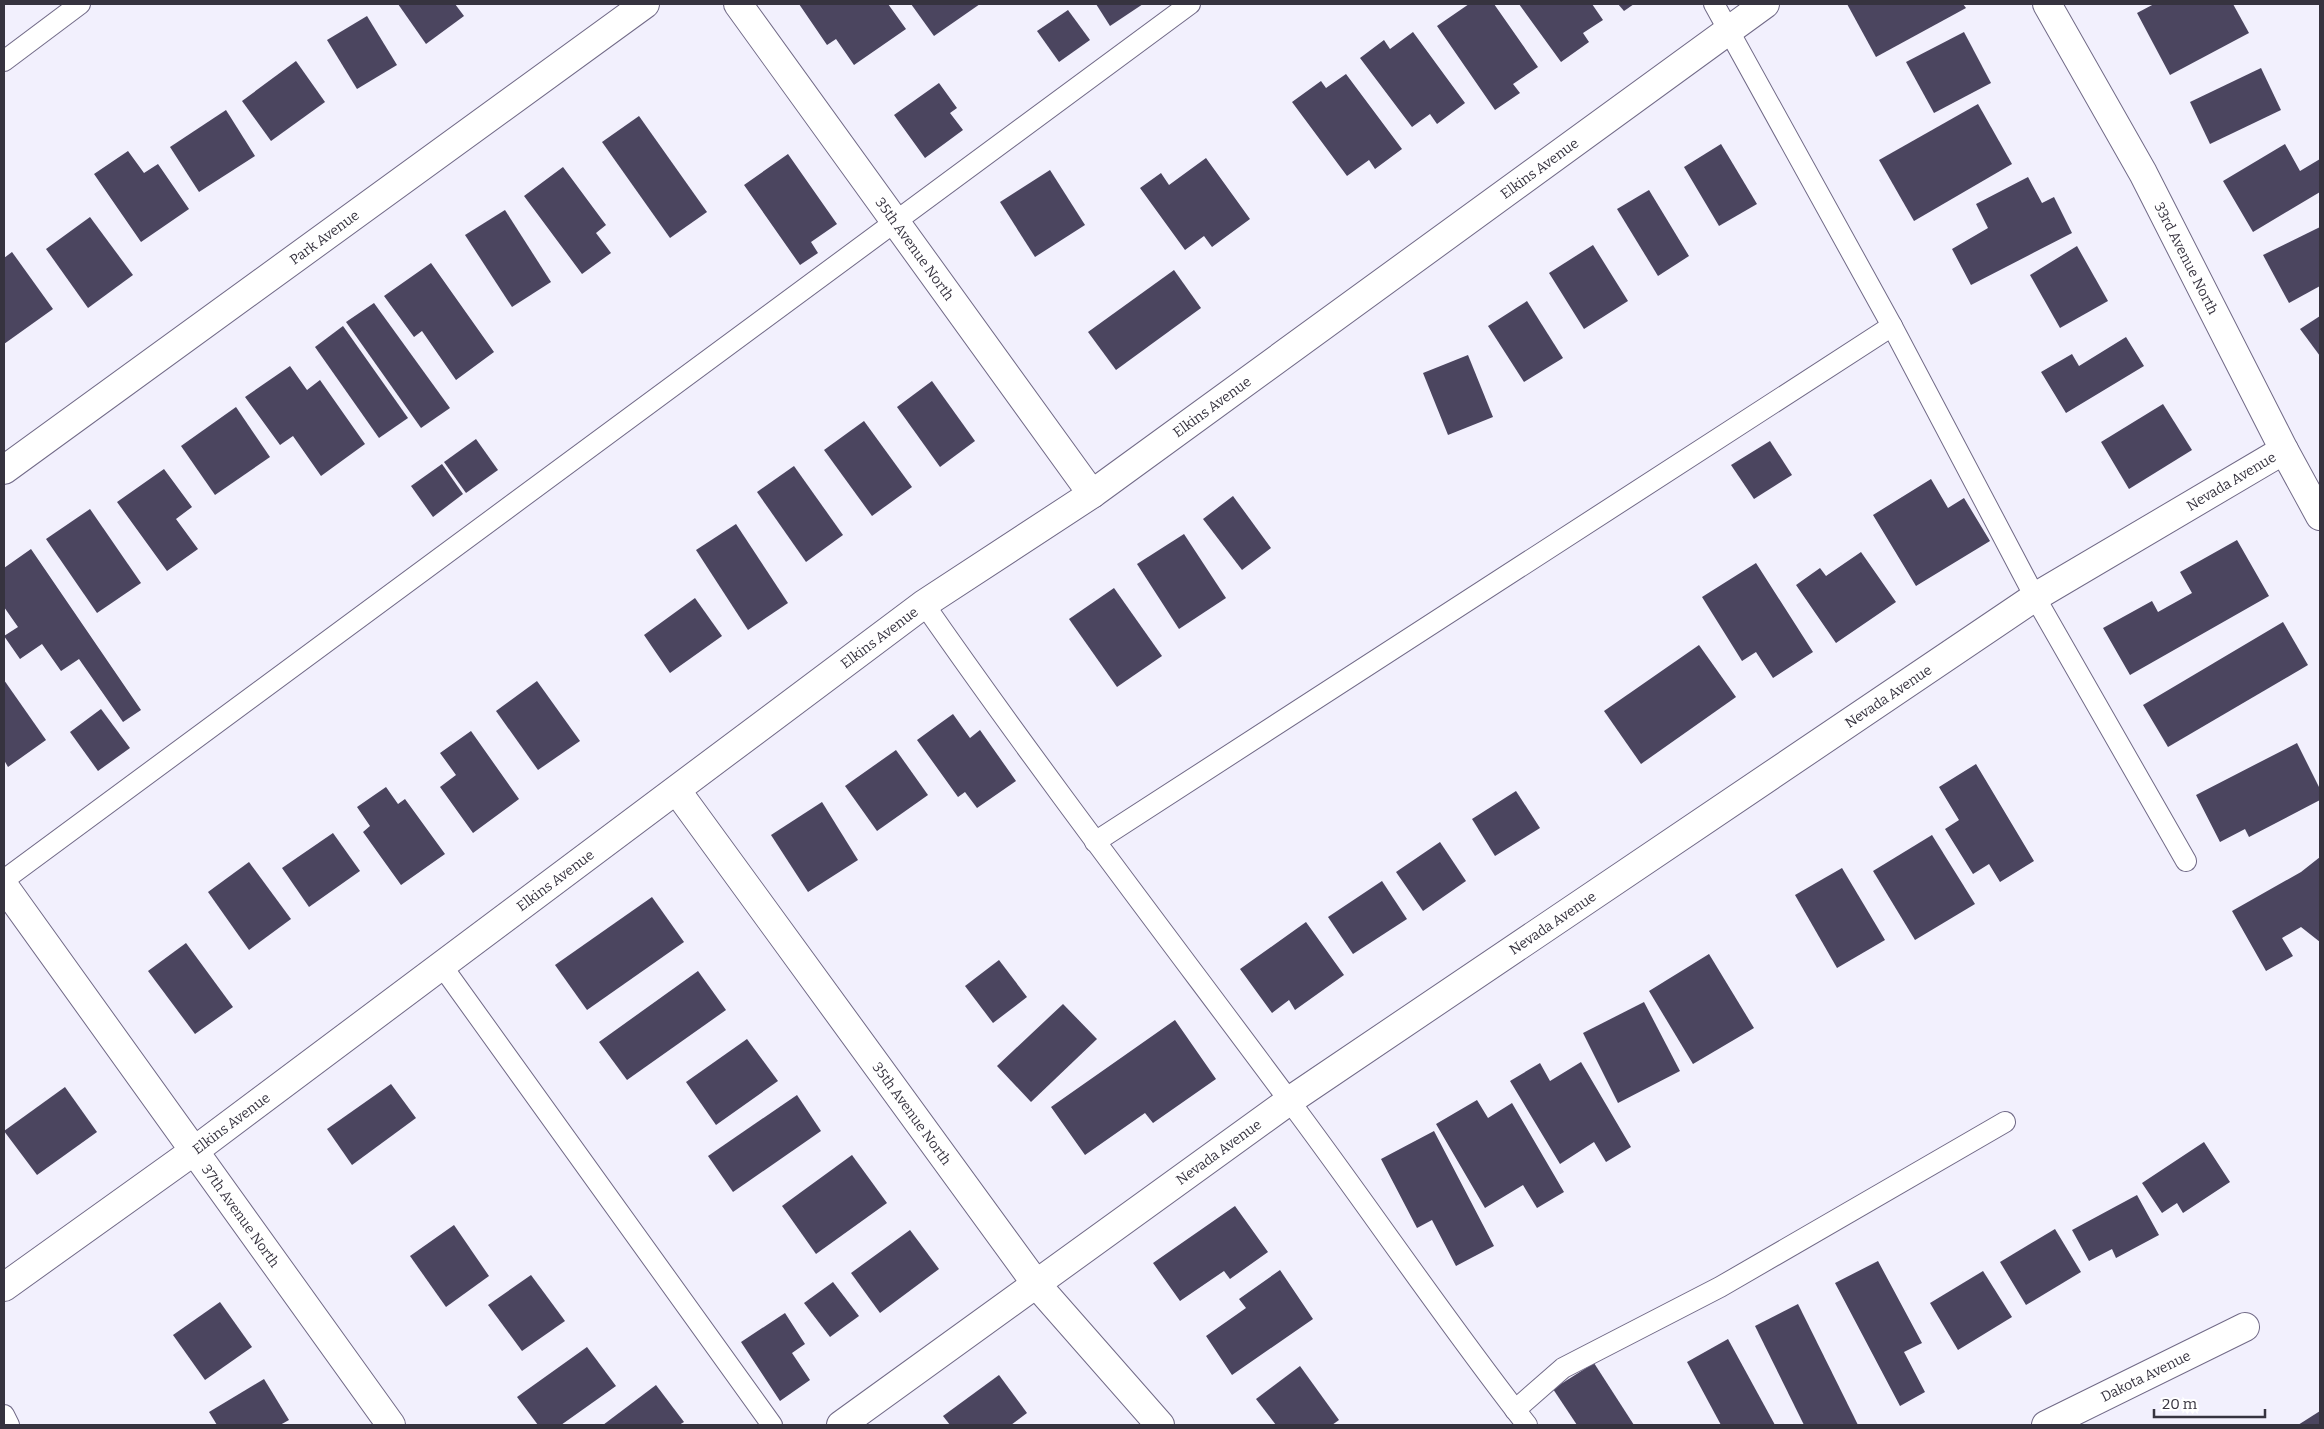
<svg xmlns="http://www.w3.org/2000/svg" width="2324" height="1429" font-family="Bitter,serif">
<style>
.building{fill:#4b455f}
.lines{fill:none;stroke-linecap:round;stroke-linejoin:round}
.service-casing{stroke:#716a87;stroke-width:22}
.minor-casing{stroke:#716a87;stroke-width:30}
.service{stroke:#fff;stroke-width:20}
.minor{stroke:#fff;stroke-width:28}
.labels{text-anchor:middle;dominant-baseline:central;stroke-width:5;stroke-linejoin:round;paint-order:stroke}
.street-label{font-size:14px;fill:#36333f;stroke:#fff}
</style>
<rect width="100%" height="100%" fill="#f2f0fd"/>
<g class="building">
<polygon points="398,4 455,4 464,16 426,44"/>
<polygon points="799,4 888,4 906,29 854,65 836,39 827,45"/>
<polygon points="911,4 980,4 934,36"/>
<polygon points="1096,4 1143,4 1110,26"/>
<polygon points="1469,4 1494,4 1538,67 1513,84 1520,93 1495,110 1437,26"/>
<polygon points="1519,4 1592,4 1603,20 1583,33 1589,42 1561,62"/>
<polygon points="1618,4 1634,4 1624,11"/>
<polygon points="1847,4 1963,4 1966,8 1876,57"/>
<polygon points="2154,4 2233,4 2249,33 2170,75 2137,13"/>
<polygon points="1068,10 1090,40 1059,62 1037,31"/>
<polygon points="367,16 397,65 357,89 327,40"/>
<polygon points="1413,32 1465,103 1437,124 1430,114 1412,127 1360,58 1384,40 1390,49"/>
<polygon points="1964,32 1991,83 1934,113 1906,62"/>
<polygon points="296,61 325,102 271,141 242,101"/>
<polygon points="2261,68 2281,110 2210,144 2190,102"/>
<polygon points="1346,74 1402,149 1375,169 1369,160 1347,176 1292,102 1321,81 1326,88"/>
<polygon points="939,83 957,108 950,113 963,130 925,158 894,115"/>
<polygon points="1978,104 2012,164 1914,221 1879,160"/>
<polygon points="226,110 255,156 199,192 170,147"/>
<polygon points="639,116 707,212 670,238 602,142"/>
<polygon points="1721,144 1757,204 1719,226 1684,167"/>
<polygon points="2285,144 2300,171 2320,159 2320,192 2253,232 2223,181"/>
<polygon points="128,151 144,173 158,164 189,209 141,242 94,174"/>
<polygon points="788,154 837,224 811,242 818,253 800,265 744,185"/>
<polygon points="1206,158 1250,219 1212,247 1204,236 1185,250 1140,188 1161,173 1169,185"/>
<polygon points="563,167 606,225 596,233 611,253 582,274 524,196"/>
<polygon points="1050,170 1085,225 1035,257 1000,202"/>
<polygon points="2028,177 2042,203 2054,197 2072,233 1971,285 1952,249 1988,228 1976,204"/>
<polygon points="1649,190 1689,256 1658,276 1617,209"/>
<polygon points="505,210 551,282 512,307 465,235"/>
<polygon points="90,217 133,275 88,308 46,249"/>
<polygon points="2320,227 2320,286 2289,303 2263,255"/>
<polygon points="1593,245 1628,301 1584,329 1549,273"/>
<polygon points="2077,246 2108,301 2060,328 2030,275"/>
<polygon points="12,252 53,309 4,344 4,258"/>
<polygon points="431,263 494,352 456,380 422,331 414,337 384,296"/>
<polygon points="1174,270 1201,308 1116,370 1088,332"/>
<polygon points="1527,301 1563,358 1524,382 1488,326"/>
<polygon points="374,303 450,408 421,428 346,322"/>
<polygon points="2320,316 2320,356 2300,329"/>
<polygon points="343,326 408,418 379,438 315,347"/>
<polygon points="2126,337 2144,366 2066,413 2041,372 2072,354 2079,366"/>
<polygon points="1468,355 1493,417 1448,435 1423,373"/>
<polygon points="290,366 307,390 320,380 365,444 321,476 293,436 280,445 245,397"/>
<polygon points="932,381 975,441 940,467 897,407"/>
<polygon points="2163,404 2192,450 2129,489 2101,442"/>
<polygon points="236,407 270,457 215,495 181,446"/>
<polygon points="864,421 912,487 872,516 824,450"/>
<polygon points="476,439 498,470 466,493 444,462"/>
<polygon points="1770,441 1792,475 1754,499 1731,465"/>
<polygon points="442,464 463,494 433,517 411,486"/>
<polygon points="794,466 843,535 806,562 757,492"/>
<polygon points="164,469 192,507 176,519 198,549 167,571 117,502"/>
<polygon points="1931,479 1948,508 1964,498 1990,541 1916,586 1873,515"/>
<polygon points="1233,496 1271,548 1242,570 1203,519"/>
<polygon points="90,509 141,583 97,613 46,539"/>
<polygon points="736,524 788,603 748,630 696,550"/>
<polygon points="1184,534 1226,598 1179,629 1137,564"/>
<polygon points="2237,540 2269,596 2130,675 2103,628 2152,601 2158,612 2192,593 2180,572"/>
<polygon points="31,549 141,710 123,722 79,659 61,671 42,644 20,659 4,636 18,627 4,607 4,568"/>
<polygon points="1861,552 1896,602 1836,643 1796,585 1820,568 1826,576"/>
<polygon points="1756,563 1813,652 1773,678 1756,652 1742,661 1702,597"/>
<polygon points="1114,588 1162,656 1117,687 1069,619"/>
<polygon points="695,598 722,636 670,673 644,635"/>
<polygon points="2283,622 2308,665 2168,747 2143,705"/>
<polygon points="1699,645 1736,697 1641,764 1604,711"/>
<polygon points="4,680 46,740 8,767 4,760"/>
<polygon points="537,681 580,741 538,770 496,711"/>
<polygon points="101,709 130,748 98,771 70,732"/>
<polygon points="953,714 970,738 980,730 1016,781 977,808 965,792 958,797 917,740"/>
<polygon points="471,731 519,799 473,833 440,787 456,775 440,753"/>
<polygon points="2297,743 2320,789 2320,800 2249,837 2245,829 2220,842 2196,795"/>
<polygon points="896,750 928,795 877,831 845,786"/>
<polygon points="1976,764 2034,861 2000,882 1989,864 1973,874 1945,829 1959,820 1939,787"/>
<polygon points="386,787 398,804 405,799 445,854 401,885 363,832 370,826 357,807"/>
<polygon points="1516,791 1540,828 1495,856 1472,819"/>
<polygon points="822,802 858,860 808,892 771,835"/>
<polygon points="333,833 360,871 309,907 282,868"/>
<polygon points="1932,835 1975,904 1915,940 1873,871"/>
<polygon points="1440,842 1466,881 1423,911 1396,872"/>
<polygon points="2320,857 2320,942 2301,927 2282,938 2293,956 2266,971 2232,911 2301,872"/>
<polygon points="249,862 291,919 249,950 208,892"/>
<polygon points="1842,868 1885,940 1837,968 1795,895"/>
<polygon points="1382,881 1407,919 1353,954 1328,917"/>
<polygon points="652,897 684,942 587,1010 555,965"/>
<polygon points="1306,922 1344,975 1295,1010 1289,1000 1272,1013 1240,969"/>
<polygon points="186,943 233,1007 195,1034 148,971"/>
<polygon points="1709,954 1754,1028 1693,1064 1649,991"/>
<polygon points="999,960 1027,997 993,1023 965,986"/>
<polygon points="698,971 726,1010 627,1080 599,1042"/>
<polygon points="1644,1002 1680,1071 1618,1103 1583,1033"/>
<polygon points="1063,1004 1097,1039 1031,1102 997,1066"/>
<polygon points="1175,1020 1216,1079 1153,1123 1145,1113 1085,1155 1051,1107"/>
<polygon points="747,1039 778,1081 716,1125 686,1082"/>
<polygon points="1581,1062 1631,1147 1606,1162 1594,1142 1560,1164 1510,1081 1540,1063 1550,1081"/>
<polygon points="391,1084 416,1118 352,1165 327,1129"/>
<polygon points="65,1087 97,1132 37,1175 4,1131"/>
<polygon points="797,1095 821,1131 733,1192 708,1156"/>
<polygon points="1477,1100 1488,1118 1512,1103 1564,1192 1537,1208 1523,1185 1485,1208 1436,1124"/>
<polygon points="1434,1131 1494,1246 1456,1266 1432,1220 1417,1228 1381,1159"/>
<polygon points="2204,1142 2230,1182 2183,1213 2177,1203 2162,1213 2142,1183"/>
<polygon points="852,1155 887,1203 816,1254 782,1206"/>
<polygon points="2137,1195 2159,1235 2116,1258 2112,1249 2089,1261 2072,1230"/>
<polygon points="1235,1206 1268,1252 1230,1279 1224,1271 1180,1301 1153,1263"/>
<polygon points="454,1225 489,1276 446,1307 410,1256"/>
<polygon points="2055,1229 2081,1272 2026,1305 2000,1262"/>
<polygon points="910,1230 939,1269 880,1313 851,1273"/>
<polygon points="1878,1261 1922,1343 1904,1352 1925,1392 1900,1406 1835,1283"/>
<polygon points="1280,1270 1313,1319 1232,1375 1206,1336 1246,1308 1239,1299"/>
<polygon points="1983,1271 2012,1317 1958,1350 1930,1303"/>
<polygon points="531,1275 565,1321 522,1351 488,1305"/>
<polygon points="833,1282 859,1316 830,1337 804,1303"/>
<polygon points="220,1302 252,1347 205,1380 173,1335"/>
<polygon points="1798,1304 1858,1425 1804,1425 1755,1326"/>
<polygon points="785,1313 805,1344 792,1353 810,1380 780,1401 741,1342"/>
<polygon points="1728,1339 1775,1425 1721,1425 1687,1362"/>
<polygon points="587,1347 616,1386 561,1425 538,1425 517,1397"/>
<polygon points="1594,1363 1634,1425 1577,1425 1553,1389"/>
<polygon points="1300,1366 1339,1420 1332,1425 1276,1425 1256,1399"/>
<polygon points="999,1375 1027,1413 1011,1425 950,1425 943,1416"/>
<polygon points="264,1379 289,1420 280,1425 217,1425 209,1412"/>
<polygon points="656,1385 684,1422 679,1425 603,1425"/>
<polygon points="2320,1411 2320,1425 2298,1425"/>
</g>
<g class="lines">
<g class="service-casing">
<g id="service">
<polyline points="1714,4 1892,326 2035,597 2186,861"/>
<polyline points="4,61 80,4"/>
<path d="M924 604C1041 772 1166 935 1288 1099 1369 1207 1444 1319 1527 1425"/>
<polyline points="1095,842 1892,326"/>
<polyline points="4,880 1190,4"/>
<polyline points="442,966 772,1425"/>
<polyline points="1515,1410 1563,1368 1720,1287 2005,1122"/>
<polyline points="4,1415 9,1425"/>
</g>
</g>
<g class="minor-casing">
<g id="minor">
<path id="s1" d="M738 4 1092 494"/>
<path id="s2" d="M2047 4 2143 173 2284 450 2320 516"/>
<path id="s3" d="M4 470 645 4"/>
<path id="s4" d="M677 791 1037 1285 1160 1425"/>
<path id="s5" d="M4 886 391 1425"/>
<path id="s6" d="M4 1287 194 1151 924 604 1092 494 1765 4"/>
<path id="s7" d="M841 1425 1289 1101 2035 597 2284 450"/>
<path id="s8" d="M2046 1425 2245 1327"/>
</g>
</g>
<use href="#service" class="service"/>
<use href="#minor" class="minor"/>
</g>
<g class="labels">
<g class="street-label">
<text stroke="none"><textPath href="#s6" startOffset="1900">Elkins Avenue</textPath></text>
<text stroke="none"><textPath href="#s3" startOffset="396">Park Avenue</textPath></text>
<text stroke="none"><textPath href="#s1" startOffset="302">35th Avenue North</textPath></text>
<text stroke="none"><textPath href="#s2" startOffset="290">33rd Avenue North</textPath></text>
<text stroke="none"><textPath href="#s6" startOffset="1495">Elkins Avenue</textPath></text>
<text stroke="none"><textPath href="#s7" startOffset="1681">Nevada Avenue</textPath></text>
<text stroke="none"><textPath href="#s6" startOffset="1090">Elkins Avenue</textPath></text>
<text stroke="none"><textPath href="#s7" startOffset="1276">Nevada Avenue</textPath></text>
<text stroke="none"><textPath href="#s6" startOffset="685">Elkins Avenue</textPath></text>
<text stroke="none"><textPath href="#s7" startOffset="871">Nevada Avenue</textPath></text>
<text stroke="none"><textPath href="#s4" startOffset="399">35th Avenue North</textPath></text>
<text stroke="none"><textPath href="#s6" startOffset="280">Elkins Avenue</textPath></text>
<text stroke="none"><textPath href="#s7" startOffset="466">Nevada Avenue</textPath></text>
<text stroke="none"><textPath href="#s5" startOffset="406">37th Avenue North</textPath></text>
<text stroke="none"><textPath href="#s8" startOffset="111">Dakota Avenue</textPath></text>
</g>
</g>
<rect width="2324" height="1429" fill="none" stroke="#36333f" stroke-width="10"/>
<path d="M2154 1409v8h111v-8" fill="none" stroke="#36333f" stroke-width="2.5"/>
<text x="2162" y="1409" font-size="15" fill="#36333f" stroke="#ffffff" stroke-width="4" paint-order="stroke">20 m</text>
</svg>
